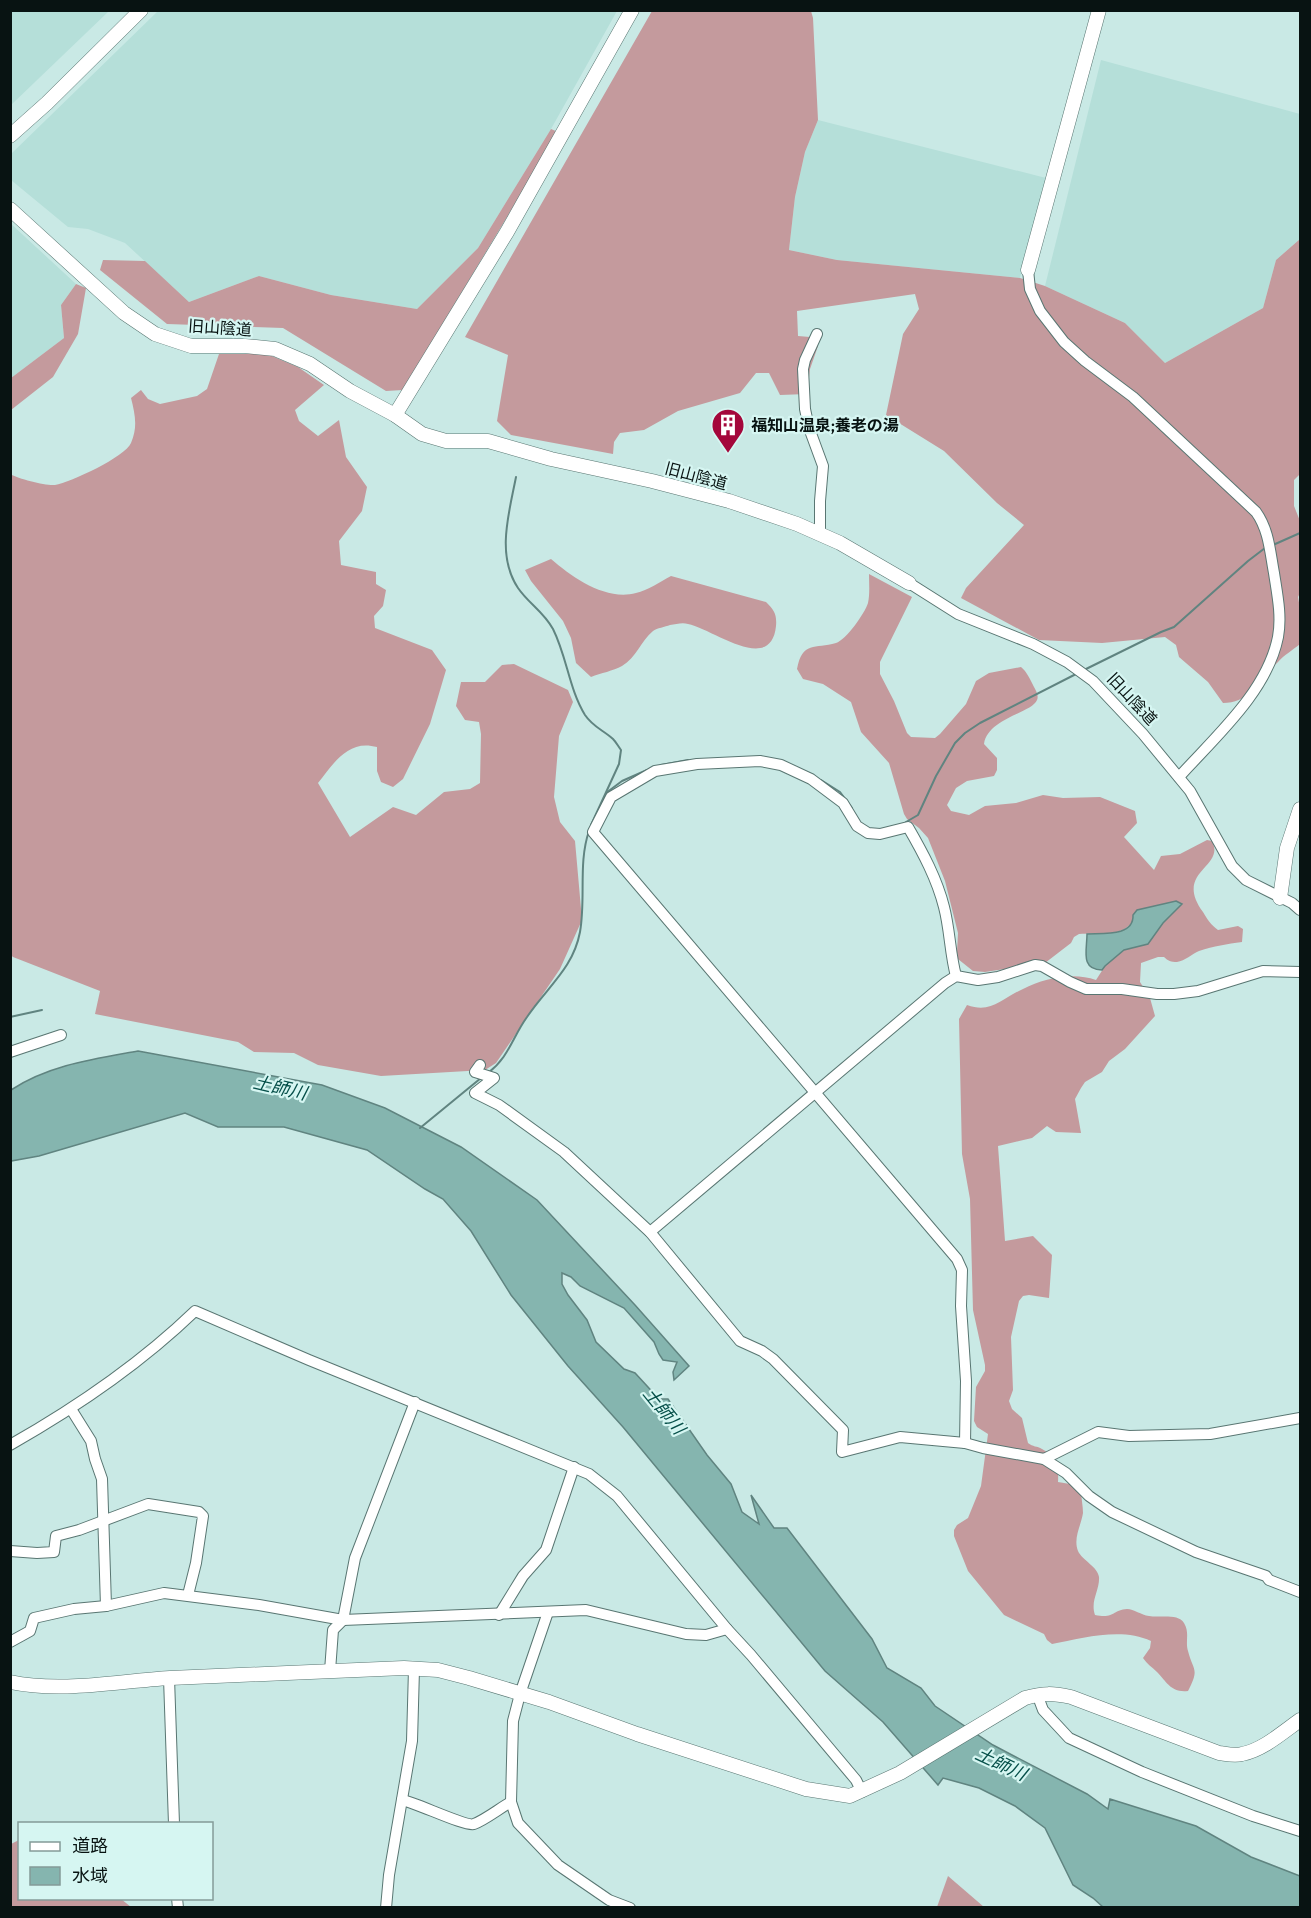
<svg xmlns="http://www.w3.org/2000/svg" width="1311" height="1918" font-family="Bitter,'Noto Sans JP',serif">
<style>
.built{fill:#b5dfd9}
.forest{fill:#c49a9d}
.water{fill:#85b5af;stroke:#608480;stroke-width:1.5}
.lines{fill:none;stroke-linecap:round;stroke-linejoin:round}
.stream{stroke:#608480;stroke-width:2}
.street-casing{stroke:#597672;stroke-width:12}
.secondary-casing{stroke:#597672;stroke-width:15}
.street{stroke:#fff;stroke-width:10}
.secondary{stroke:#fff;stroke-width:14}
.labels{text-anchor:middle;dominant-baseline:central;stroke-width:4.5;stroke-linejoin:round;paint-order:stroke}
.street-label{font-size:16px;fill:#081312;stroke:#d6f6f2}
.poi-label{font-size:16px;font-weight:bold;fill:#081312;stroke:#d6f6f2;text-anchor:start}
.water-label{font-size:18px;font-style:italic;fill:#07504a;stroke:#d6f6f2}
</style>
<rect width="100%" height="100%" fill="#c9e9e5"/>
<g class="built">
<polygon points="11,10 109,10 109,11 11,105"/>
<polygon points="158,11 617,11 551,129 478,248 417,309 331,295 259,276 189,302 125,243 88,229 68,227 11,180 11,154"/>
<polygon points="1101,60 1300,114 1300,239 1276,260 1263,308 1165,363 1125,323 1045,286"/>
<polygon points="818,120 1046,178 1020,278 837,260 789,250 795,197 805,152"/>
<polygon points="10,223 76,284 61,305 64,338 11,378"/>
</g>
<g class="forest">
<path d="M652 11H811L813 18 818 120 805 152 795 197 789 250 837 260 1020 278 1045 286 1125 323 1165 363 1263 308 1276 260 1300 239V474L1294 480V506L1300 521V593L1298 597 1300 608V644C1293 650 1284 655 1278 662 1260 679 1250 703 1223 703L1208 682 1179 657 1176 645 1165 637 1102 643 1039 640 961 598 966 588 1024 525 997 503 944 451 886 415 903 334 919 309 915 294 797 311 798 336 810 337 818 346 810 369 807 394 780 395 769 373H756L740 393 678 411 644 430 620 433 614 442 613 454 511 435 497 421 508 355 465 337Z"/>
<polygon points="551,129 558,132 403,390 386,391 283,328 167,324 100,270 103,260 145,261 189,302 259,276 331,295 417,309 478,248"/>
<polygon points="76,284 86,288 78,334 53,377 11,410 11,378 64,338 61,305"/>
<path d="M219 354H267L298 367 324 385 295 410 299 421 318 436 339 420 346 457 367 487 362 511 339 541 341 565 376 572V584L386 590 383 606 374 616 375 628 432 650 446 670 430 724 403 779 393 787 381 782 377 771V747C348 739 334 763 318 783L350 837 393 807 416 815 444 792 470 789 480 783 481 734 479 722 465 720 456 706 461 682H485L502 665 514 664 568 690 573 702 559 736 554 797 560 822 575 841 582 920 560 969 496 1063 485 1070 381 1076 318 1065 294 1053 254 1052 238 1042 95 1014 100 991 13 957 10 954V474C19 479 46 486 55 485 71 482 125 457 131 443 138 427 135 414 131 398L141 390 148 399 160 404 197 396 207 389Z"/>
<path d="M551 559C573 578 606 601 636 593 648 590 660 582 671 576L766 602C774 610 777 614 776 626 771 675 713 629 688 624 683 622 676 624 670 625 665 627 657 628 653 631 641 641 636 658 622 666 613 671 601 673 591 677L576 663 571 638 563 621 531 581 525 570Z"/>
<path d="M869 574 912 597 880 662V674L894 701 907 733 911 737 935 738 940 734 966 704 976 681 989 673 1021 667C1027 672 1030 679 1034 687 1036 691 1039 695 1037 700 1032 713 988 718 984 744L997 758V770L994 776 967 781 956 788 947 805 951 811 969 815 985 806 1016 803 1043 795 1063 798 1100 797 1135 811 1137 823 1124 837 1154 870 1161 856 1180 854 1207 840 1212 841C1226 868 1173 871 1203 912 1207 919 1211 925 1218 930L1238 926 1243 929 1242 942C1227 944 1214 946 1199 951 1192 954 1185 961 1177 962 1171 962 1168 961 1164 957H1158L1141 963 1140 982 1150 998 1155 1016 1125 1049 1109 1061 1102 1072 1085 1082 1081 1088 1075 1099 1081 1133 1056 1132 1047 1126 1032 1138 998 1146 1005 1241 1033 1236 1052 1255 1049 1298 1029 1295 1023 1296 1019 1301 1011 1337 1013 1390 1009 1401 1012 1409 1022 1418 1028 1443C1033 1447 1037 1446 1042 1449 1056 1456 1059 1467 1058 1482L1076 1485 1081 1489C1081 1497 1083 1506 1083 1513 1081 1526 1073 1538 1078 1551 1082 1560 1098 1567 1099 1577 1100 1590 1090 1601 1095 1615 1115 1619 1112 1610 1127 1609 1134 1609 1141 1615 1149 1616 1160 1618 1178 1613 1184 1623 1190 1633 1185 1641 1188 1651 1193 1671 1200 1668 1188 1691 1171 1693 1167 1682 1157 1672 1152 1667 1147 1664 1143 1658L1150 1648 1151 1641C1122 1627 1082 1638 1052 1644L1047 1640 1044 1634 1004 1615 968 1571 954 1536V1530L957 1525 968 1518 981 1486 988 1434 977 1427 974 1421 976 1387 985 1371V1365L973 1310 970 1199 962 1154 959 1019 967 1005C992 1014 1002 998 1023 989 1045 978 1073 972 1096 980L1105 966 1124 950 1148 943 1163 923 1182 904 1133 921C1121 938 1098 933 1079 934L1074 937 1071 943 1045 963 985 972 973 971 958 959 957 952 958 933 945 881 928 838 919 828 907 819 904 814 889 763 861 732 851 702 823 684 803 679 797 669C802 641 815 649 836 643 846 640 865 613 868 603 870 594 869 583 869 574Z"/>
<polygon points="19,1840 20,1898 121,1899 131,1907 11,1907 11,1844"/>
<polygon points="948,1876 984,1907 937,1907"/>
</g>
<g class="water">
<path d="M1176 901 1182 904 1163 923 1148 944 1124 950 1105 966 1102 970C1080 970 1087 950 1087 934 1102 933 1134 937 1133 915L1137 910Z"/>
<path d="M138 1051 322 1085 385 1108 461 1147 537 1200 635 1305 689 1366 674 1380 673 1372 677 1362 663 1360 659 1354 654 1342 624 1308 580 1286 571 1277 562 1273V1284L568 1295 587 1320 596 1342 624 1369 635 1373 659 1399H668L707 1455 731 1484 742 1512 759 1524 751 1495 774 1528H787L872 1639 887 1668 921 1688 935 1706 993 1745 1087 1794 1108 1809 1110 1799 1196 1826 1251 1857 1300 1876V1907H1103L1093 1898 1073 1885 1045 1828 1015 1806 979 1788 943 1778 938 1785 883 1722 825 1671 623 1427 568 1366 511 1295 471 1231 443 1199 425 1189 367 1150 284 1127H218L185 1113 39 1156 11 1161V1090C49 1065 94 1059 138 1051Z"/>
</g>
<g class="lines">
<g class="stream">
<path d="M516 477C509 513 496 555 518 588 529 604 543 611 553 629 567 657 569 689 585 715 593 727 603 730 613 739 616 742 618 746 621 750L619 764 591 825"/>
<polyline points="1273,545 1300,533"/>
<polyline points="1086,669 1161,632 1174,627 1248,561 1265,548"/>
<polyline points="661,765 688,760"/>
<polyline points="821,780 840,792 852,808"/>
<polyline points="606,793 622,781 647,770"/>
<polyline points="906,822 918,815 936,776 955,743 965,733 980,723 1078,673"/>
<polyline points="10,1017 42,1010"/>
<path d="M488 1073C509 1057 512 1038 527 1017 547 987 573 969 580 932 586 898 578 863 589 831"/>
<polyline points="420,1128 481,1078"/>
</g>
<g class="street-casing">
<g id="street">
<path d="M1028 270 1030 289 1040 311 1064 342 1085 361 1133 397 1256 512C1269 530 1270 552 1274 573 1277 593 1282 616 1278 637 1267 692 1215 737 1179 777"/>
<polyline points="817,334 805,360 803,369 805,409 809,428 823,466 820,501 820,534"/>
<polyline points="909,583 958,614 1033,644 1067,662 1093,681 1143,734 1190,791 1232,866 1246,880 1292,903 1300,910"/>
<path d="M956 976C950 954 950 930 944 907 937 879 923 853 908 827L880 834 868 833 857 826 843 803 811 779 781 765 760 761 697 764 655 771 611 797 593 832 957 1259 962 1270 961 1306 966 1381 965 1443"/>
<polyline points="10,1052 61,1035"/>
<polyline points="480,1065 475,1072 494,1078 475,1093 499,1105 564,1152 650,1232 740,1341 762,1351 773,1359 843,1430 842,1452 900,1437 965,1443 983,1448 1044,1459 1066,1473 1089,1496 1112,1512 1196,1552 1266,1576 1269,1580 1300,1592"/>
<polyline points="650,1232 945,983 956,976 978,980 998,977 1035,965 1042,966 1070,982 1086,989 1122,989 1157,994 1174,994 1198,991 1263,971 1300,972"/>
<polyline points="71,1409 91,1441 95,1459 102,1479 106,1606"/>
<path d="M10 1445C77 1407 140 1364 195 1311L309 1360 589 1474 617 1496 727 1629 751 1655 856 1780 862 1792"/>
<polyline points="1044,1459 1098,1432 1129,1436 1210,1434 1300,1418"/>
<polyline points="10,1551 37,1553 54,1552 56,1536 79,1530 148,1504 199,1512 203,1516 196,1563 188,1595"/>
<polyline points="548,1612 520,1694 513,1721 511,1802 518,1823 558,1865 609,1900 630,1908"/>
<polyline points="499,1615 523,1576 546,1550 574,1467"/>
<polyline points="10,1642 30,1631 34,1618 74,1609 106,1606 164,1593 259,1605 343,1620 586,1610 686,1634 706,1635 727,1629"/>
<polyline points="330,1671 333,1630 343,1620 355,1558 415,1402"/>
<polyline points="169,1678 174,1824"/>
<polyline points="1037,1694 1043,1710 1069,1738 1142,1772 1253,1816 1300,1831"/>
<path d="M402 1800C417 1803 466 1827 474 1824 485 1820 500 1808 511 1802"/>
<polyline points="177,1898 178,1908"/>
<polyline points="386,1908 389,1875 412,1741 414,1669"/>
</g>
</g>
<g class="secondary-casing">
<g id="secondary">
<polyline points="10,136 47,103 141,10"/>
<polyline points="10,209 124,313 155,334 191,346 245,346 275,349 310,364 350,391 395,415 422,434 446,441 488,441 551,459 652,481 729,501 797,524 840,543 909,583"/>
<polyline points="1028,270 1099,10"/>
<polyline points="395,415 507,232 632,10"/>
<polyline points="1280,898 1287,848 1300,809"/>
<path d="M10 1682C62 1693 118 1681 170 1678 248 1674 326 1672 404 1668L438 1670 469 1678 549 1702 637 1734 806 1789 850 1796 900 1773 1025 1698C1045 1693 1051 1693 1071 1697L1219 1753C1227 1754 1234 1756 1242 1754 1263 1750 1283 1732 1300 1720"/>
</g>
</g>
<use href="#street" class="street"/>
<use href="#secondary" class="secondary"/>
</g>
<defs>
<g id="building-pin" transform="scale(1.725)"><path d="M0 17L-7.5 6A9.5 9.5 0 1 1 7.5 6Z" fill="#a4073b" stroke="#d6f6f2"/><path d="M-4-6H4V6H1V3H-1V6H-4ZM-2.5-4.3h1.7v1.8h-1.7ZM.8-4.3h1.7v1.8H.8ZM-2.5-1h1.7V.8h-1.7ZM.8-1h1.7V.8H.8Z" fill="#fff"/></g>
</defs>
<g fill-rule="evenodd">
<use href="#building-pin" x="728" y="425"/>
</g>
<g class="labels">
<g class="street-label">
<text transform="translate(220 328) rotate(4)">旧山陰道</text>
<text transform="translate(696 476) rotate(15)">旧山陰道</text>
<text transform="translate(1132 699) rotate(47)">旧山陰道</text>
</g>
<g class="poi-label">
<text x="751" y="425">福知山温泉;養老の湯</text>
</g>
<g class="water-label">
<text transform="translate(280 1088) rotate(13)">土師川</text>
<text transform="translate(664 1411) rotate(51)">土師川</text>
<text transform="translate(1001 1764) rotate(25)">土師川</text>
</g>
</g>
<rect width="1311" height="1918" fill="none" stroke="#081312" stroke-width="24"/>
<rect x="18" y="1822" width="195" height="78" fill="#d6f6f2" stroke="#849b98" stroke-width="1.5"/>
<rect x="30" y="1842" width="30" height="9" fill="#ffffff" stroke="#849b98" stroke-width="1.5"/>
<text x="72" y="1852" font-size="18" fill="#081312">道路</text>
<rect x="30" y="1867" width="30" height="18" fill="#85b5af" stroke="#849b98" stroke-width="1.5"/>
<text x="72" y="1882" font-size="18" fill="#081312">水域</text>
</svg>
